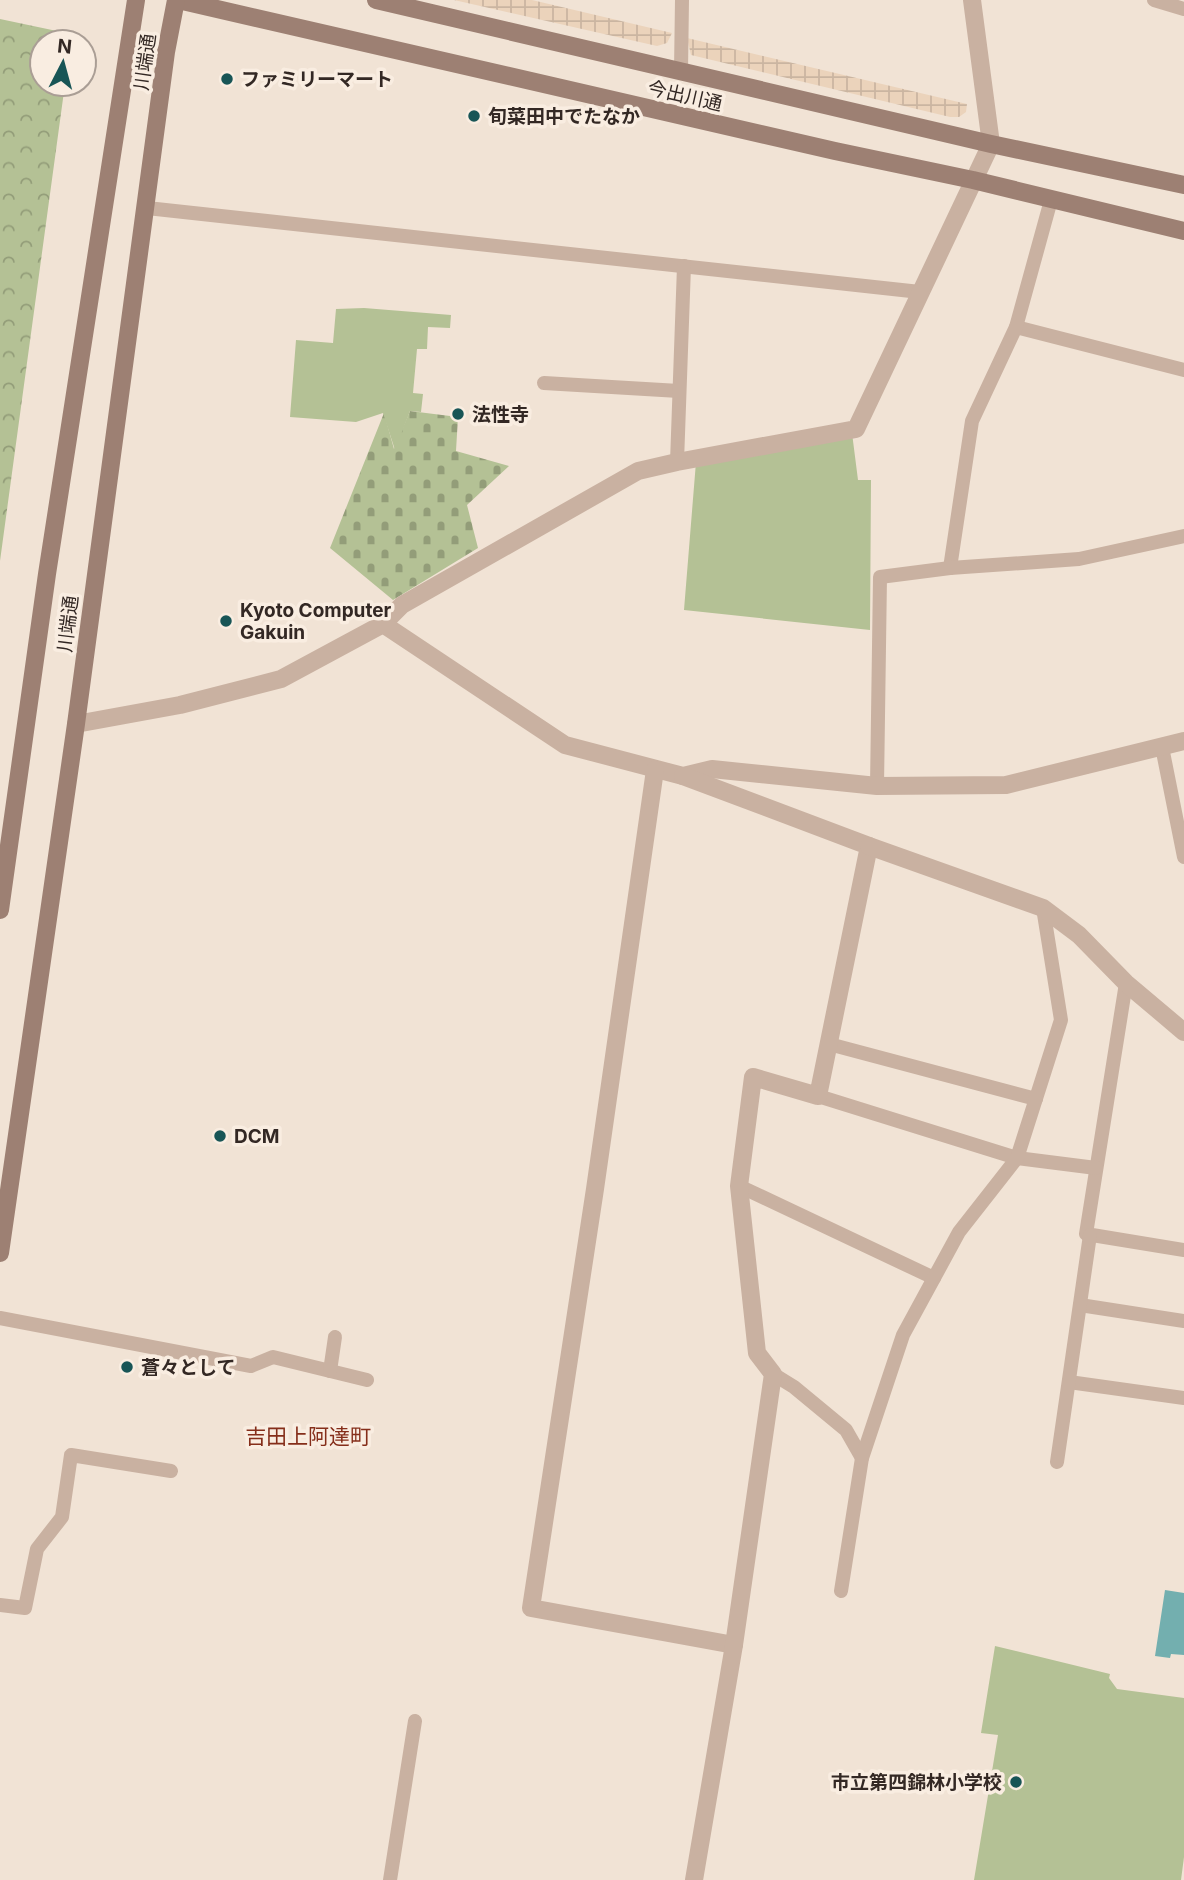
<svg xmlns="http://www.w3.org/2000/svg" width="1184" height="1880" font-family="Inter,'Noto Sans JP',sans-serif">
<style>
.cemetery{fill:url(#cemetery-stones)}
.park{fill:url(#park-crowns)}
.garden{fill:#b4c195}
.plaza{fill:url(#plaza-grid)}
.water{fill:#73afaf}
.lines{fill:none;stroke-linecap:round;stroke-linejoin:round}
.lane{stroke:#c9b1a1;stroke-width:14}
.street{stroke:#c9b1a1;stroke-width:18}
.secondary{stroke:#9d8073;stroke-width:18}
.poi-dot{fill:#185556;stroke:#f9ede1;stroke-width:2.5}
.labels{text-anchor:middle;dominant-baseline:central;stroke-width:7;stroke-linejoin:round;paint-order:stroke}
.street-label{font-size:19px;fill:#332824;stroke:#f9ede1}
.poi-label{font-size:19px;font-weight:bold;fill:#332824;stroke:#f9ede1;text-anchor:start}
.neighbourhood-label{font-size:21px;fill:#852e1a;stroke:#f9ede1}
</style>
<defs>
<pattern id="cemetery-stones" width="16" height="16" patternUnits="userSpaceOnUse" patternTransform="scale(1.75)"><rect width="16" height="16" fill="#b4c195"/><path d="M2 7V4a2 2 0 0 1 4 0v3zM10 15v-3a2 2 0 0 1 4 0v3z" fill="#939d79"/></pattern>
<pattern id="park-crowns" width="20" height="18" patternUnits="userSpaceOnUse" patternTransform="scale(1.75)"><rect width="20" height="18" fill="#b4c195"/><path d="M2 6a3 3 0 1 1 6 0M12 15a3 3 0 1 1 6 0" fill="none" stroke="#939d79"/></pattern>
<pattern id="plaza-grid" width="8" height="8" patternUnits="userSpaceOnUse" patternTransform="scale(1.75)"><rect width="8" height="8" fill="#ebd3bb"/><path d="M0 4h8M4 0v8" fill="none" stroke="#cab5a1"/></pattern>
</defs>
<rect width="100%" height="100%" fill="#f1e3d5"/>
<polygon class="cemetery" points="410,411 458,417 456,451 509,466 467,505 478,548 393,600 330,548 384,413 394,449"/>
<polygon class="park" points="0,19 71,34 70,42 42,42 42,84 65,84 0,561"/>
<g class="garden">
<polygon points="364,308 451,315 450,328 428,327 427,349 417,349 413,393 423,394 421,412 410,411 395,450 383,413 356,422 290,417 296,340 333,343 336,309"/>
<polygon points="852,433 858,480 871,480 870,630 684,610 696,462"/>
<polygon points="995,1646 1110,1674 1109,1678 1117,1689 1184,1698 1184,1857 1181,1880 974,1880 998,1735 981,1733"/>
</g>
<g class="plaza">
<polygon points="454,0 532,0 672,33 667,43 657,46"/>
<polygon points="687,38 967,104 966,112 959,117 950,117 691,55"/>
</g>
<polygon class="water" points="1165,1590 1184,1593 1184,1655 1171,1654 1170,1658 1155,1656"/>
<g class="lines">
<g class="lane">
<polyline points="1154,0 1184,9"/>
<polyline points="681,71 682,0"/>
<polyline points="147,208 920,292"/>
<polyline points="1016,327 1184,370"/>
<polyline points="544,383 679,391"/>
<polyline points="677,462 684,266"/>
<polyline points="950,568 972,421 1016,327 1051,200"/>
<polyline points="1162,747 1184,857"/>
<polyline points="877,786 880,577 950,568 1079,559 1184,536"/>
<polyline points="1126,983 1086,1234 1184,1250"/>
<polyline points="829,1044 1036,1099"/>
<polyline points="818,1096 1017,1158 1096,1168"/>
<polyline points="739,1186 934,1278"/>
<polyline points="1080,1305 1184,1321"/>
<polyline points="0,1318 251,1366 273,1357 367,1380"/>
<polyline points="330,1371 335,1337"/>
<polyline points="773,1374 794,1387 846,1430 862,1458"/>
<polyline points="1069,1382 1184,1398"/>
<polyline points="1057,1462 1090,1235"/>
<polyline points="841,1591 862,1458 903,1335 959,1232 1017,1158 1061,1020 1043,908"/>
<polyline points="0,1605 25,1608 37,1549 62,1517 71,1455 171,1471"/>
<polyline points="390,1880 415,1721"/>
</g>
<g class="street">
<polyline points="383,624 402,605 638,471 677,462 856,429 991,144 972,0"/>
<polyline points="76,724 180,705 281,679 383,624 565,745 683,776 712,769 877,786 1006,785 1184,741"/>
<polyline points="655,770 595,1189 531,1608 734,1645"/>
<polyline points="683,776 869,846 818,1096 753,1077 739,1186 757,1353 773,1374 734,1645 694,1880"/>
<polyline points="869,846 1043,908 1079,935 1126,983 1184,1032"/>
</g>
<g class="secondary">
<polyline points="178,0 835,151 973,180 1184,231"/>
<polyline points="376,0 991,144 1184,185"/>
<polyline points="0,910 47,574 136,0"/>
<polyline points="0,1253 76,724 166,52 176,0"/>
</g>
</g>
<g class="poi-dot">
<circle cx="227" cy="79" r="7"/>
<circle cx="474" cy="116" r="7"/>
<circle cx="458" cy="414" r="7"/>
<circle cx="226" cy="621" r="7"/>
<circle cx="220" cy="1136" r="7"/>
<circle cx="127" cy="1367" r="7"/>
<circle cx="1016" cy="1782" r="7"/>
</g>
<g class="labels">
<g class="street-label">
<text transform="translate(145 62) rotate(-82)">川端通</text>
<text transform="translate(685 96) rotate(13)">今出川通</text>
<text transform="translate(68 624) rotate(-83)">川端通</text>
</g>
<g class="poi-label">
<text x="241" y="79">ファミリーマート</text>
<text x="488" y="116">旬菜田中でたなか</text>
<text x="472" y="414">法性寺</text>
<text x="240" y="610">Kyoto Computer<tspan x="240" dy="22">Gakuin</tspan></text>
<text x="234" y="1136">DCM</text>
<text x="141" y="1367">蒼々として</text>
<text x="1002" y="1782" text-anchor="end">市立第四錦林小学校</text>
</g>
<g class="neighbourhood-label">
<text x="308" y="1436">吉田上阿達町</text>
</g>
</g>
<g transform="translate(63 63) rotate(6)"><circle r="33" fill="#f9ede1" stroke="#aa9e95" stroke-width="2"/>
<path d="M0-5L12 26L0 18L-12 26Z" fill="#185556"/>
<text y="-10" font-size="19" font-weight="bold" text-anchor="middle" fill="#332824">N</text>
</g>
</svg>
